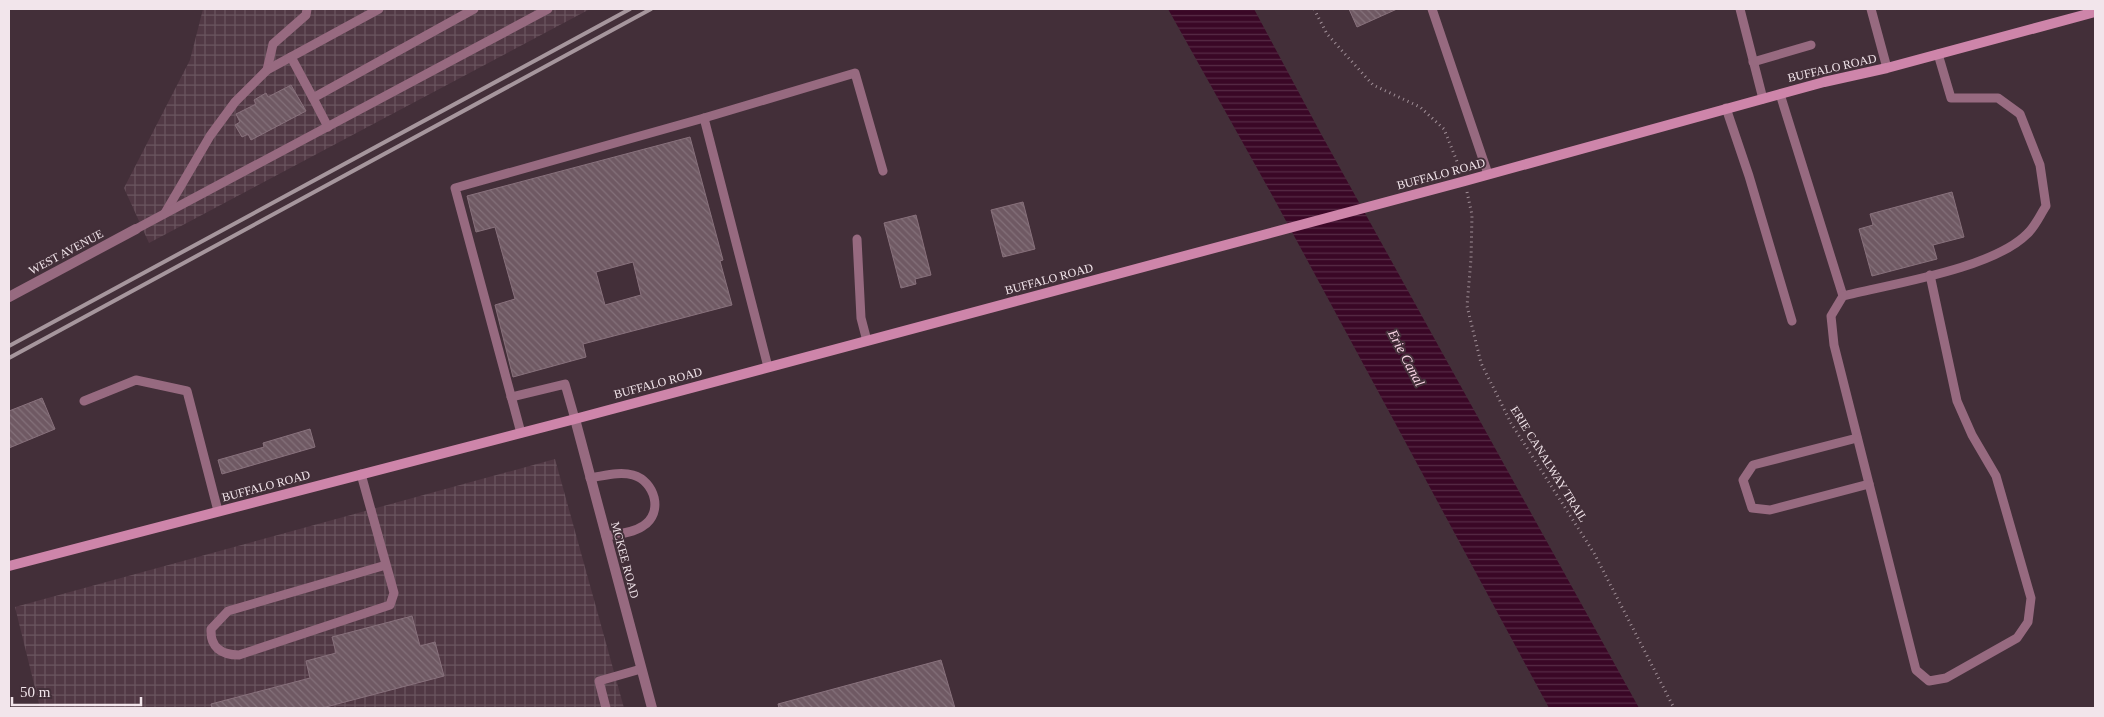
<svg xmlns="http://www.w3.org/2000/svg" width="2104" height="717" font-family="'Times New Roman',serif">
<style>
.industrial{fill:url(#industrial-grid)}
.water{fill:url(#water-rules)}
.building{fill:url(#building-back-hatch);stroke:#88717c;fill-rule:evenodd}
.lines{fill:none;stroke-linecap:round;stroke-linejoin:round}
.path{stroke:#a08f97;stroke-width:3;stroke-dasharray:1 4;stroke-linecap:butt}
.lane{stroke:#976a80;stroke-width:9}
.street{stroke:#976a80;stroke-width:10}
.secondary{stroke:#ce85aa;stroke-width:10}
.rail{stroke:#a6969d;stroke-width:4}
.labels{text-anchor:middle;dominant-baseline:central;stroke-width:4;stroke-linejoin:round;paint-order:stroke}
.street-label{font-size:12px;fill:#f2e5eb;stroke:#432f39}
.water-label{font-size:14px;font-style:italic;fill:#fdd8e9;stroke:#432f39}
</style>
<defs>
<pattern id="industrial-grid" width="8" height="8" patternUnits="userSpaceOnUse" patternTransform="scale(1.25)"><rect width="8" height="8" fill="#513844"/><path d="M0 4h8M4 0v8" fill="none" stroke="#6a555f"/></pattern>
<pattern id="water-rules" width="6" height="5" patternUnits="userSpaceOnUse" patternTransform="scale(1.25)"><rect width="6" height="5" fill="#3a0726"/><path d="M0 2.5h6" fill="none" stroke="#572b46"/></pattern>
<pattern id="building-back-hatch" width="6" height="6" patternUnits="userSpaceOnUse" patternTransform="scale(1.25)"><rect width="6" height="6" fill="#6f5963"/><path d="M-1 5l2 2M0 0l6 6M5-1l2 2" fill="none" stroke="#84717a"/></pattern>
</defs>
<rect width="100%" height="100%" fill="#432f39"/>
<g class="industrial">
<polygon points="203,9 590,9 149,243 124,188 190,60"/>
<polygon points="555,459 624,708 40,708 15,607"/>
</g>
<polygon class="water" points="1168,9 1254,9 1320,132 1639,708 1549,708 1272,195"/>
<g class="building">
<polygon points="1349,9 1397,9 1357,27"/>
<polygon points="291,85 306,111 251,140 248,134 242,137 235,125 240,122 236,114 256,104 254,100 266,93 268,97"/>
<path d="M690 137 723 260 720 261 732 305 583 344 586 357 513 377 495 305 515 299 495 227 476 232 467 196ZM633 262 641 295 605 305 596 272Z"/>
<polygon points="1952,192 1964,237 1933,245 1937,259 1872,276 1859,229 1873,225 1870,214"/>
<polygon points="1023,202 1035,249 1003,257 991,210"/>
<polygon points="916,215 931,275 915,279 916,284 901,288 884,223"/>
<polygon points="42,398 55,429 9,448 9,411"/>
<polygon points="310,429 315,447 222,474 218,460 264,447 263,443"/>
<polygon points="412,616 420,646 435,642 444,676 322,708 212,708 211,704 310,678 306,661 336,653 332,637"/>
<polygon points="941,660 955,708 779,708 778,704"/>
</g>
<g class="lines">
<g class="path">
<polyline points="1314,9 1327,34 1373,85 1420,107 1444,129 1460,169"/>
<polyline points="1467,192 1472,215 1471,259 1467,306 1481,363 1511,423 1594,553 1674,708"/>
</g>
<g class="lane">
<polyline points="1432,9 1488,174"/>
<polyline points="1740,9 1763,99"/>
<polyline points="1871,9 1887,68"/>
<polyline points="291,57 313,98"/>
<polyline points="1753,62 1811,45"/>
<polyline points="267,70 273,44 306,15 307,9"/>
<path d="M1780 94 1843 296C1891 284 1992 269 2027 234 2035 227 2040 215 2046 206L2040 165 2020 114 1998 98H1951L1938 54"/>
<polyline points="1726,108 1749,176 1792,321"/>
<polyline points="704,118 855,73 883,171"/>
<polyline points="328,127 313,98 474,9"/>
<polyline points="165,213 210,136 235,102 267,70 379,9"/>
<polyline points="136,229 548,9"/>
<polyline points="857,239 861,318 867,341"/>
<polyline points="1843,296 1831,316 1834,345 1916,670 1929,681 1946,678 2017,638 2028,622 2031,598 1996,476 1972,435 1957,401 1930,275"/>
<polyline points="511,397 565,384 575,419"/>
<polyline points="84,401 136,380 187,391 218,511"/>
<polyline points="521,433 455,188 704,118 768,367"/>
<polyline points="1857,438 1753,465 1743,480 1752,508 1770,510 1869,484"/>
<path d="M361 474 394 593 390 605 239 655C221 655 210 647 211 629L228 611 386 565"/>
<path d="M590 478C604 476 619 471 633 475 655 481 664 513 643 526 633 533 618 534 606 536"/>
<polyline points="606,708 599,681 641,669"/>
</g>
<g class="street">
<polyline points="9,297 136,229"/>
<polyline points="575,419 652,708"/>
</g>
<polyline class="secondary" points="9,566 575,419 1465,181 1824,82 1887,68 2095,12"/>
<g class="rail">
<polyline points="9,346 630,9"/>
<polyline points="9,358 651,9"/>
</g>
</g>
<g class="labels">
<g class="street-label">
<text transform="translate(1832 68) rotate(-13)">BUFFALO ROAD</text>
<text transform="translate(1441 174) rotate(-15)">BUFFALO ROAD</text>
<text transform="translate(66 252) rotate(-28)">WEST AVENUE</text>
<text transform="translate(1049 279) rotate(-15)">BUFFALO ROAD</text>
<text transform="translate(658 383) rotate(-15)">BUFFALO ROAD</text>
<text transform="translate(1549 464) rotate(58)">ERIE CANALWAY TRAIL</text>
<text transform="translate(266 486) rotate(-15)">BUFFALO ROAD</text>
<text transform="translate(625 560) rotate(75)">MCKEE ROAD</text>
</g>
<g class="water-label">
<text transform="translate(1406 358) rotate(62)">Erie Canal</text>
</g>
</g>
<rect width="2104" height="717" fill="none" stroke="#f2e5eb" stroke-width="20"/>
<path d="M12 697v8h129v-8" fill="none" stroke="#f2e5eb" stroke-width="2.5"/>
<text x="20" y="697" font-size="15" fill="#f2e5eb" stroke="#432f39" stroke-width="4" paint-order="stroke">50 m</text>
</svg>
